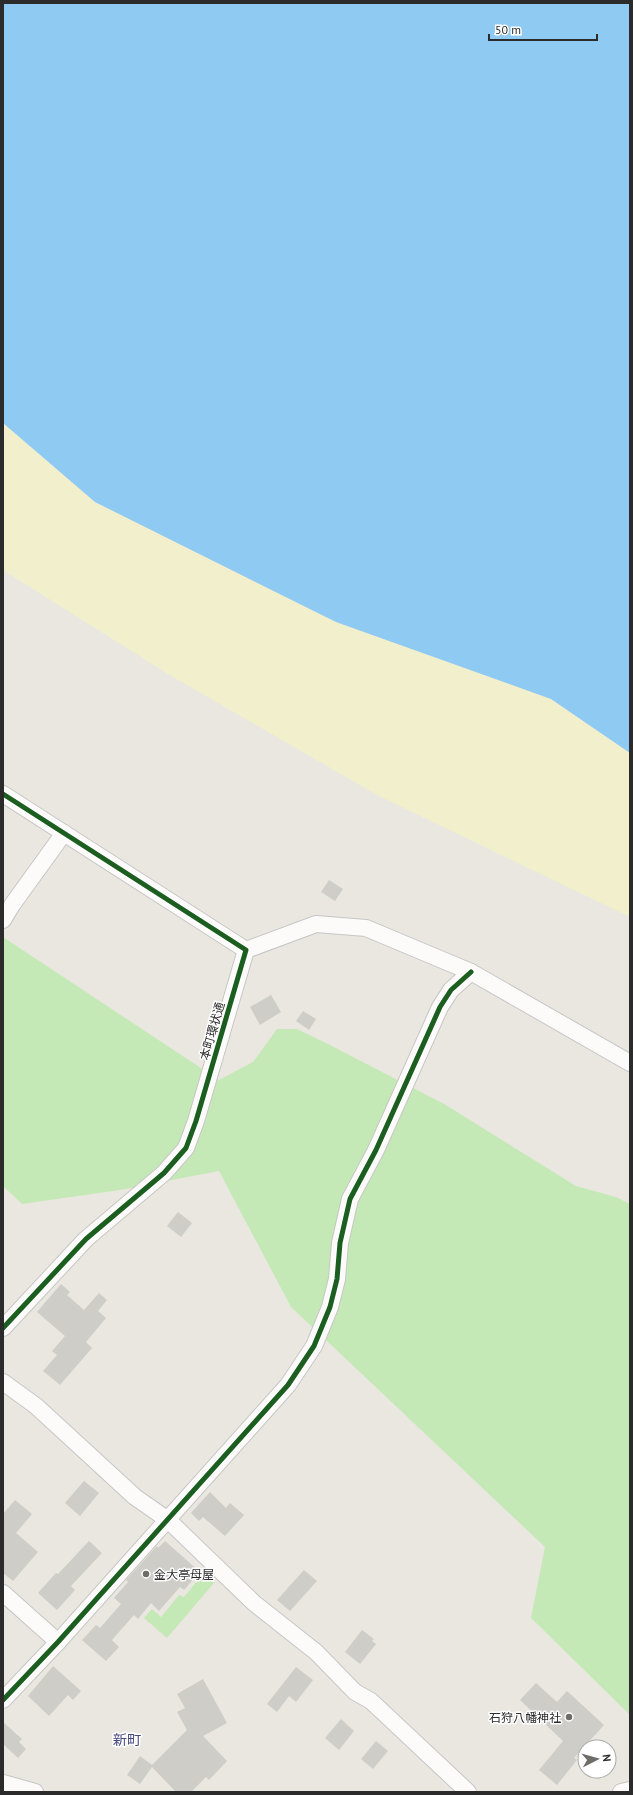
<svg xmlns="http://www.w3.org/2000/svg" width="633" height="1795" font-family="'PT Sans','Noto Sans JP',sans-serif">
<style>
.green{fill:#c4e9b6}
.sand{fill:#f1efcc}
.water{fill:#8ecaf2}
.building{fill:#cecdc7}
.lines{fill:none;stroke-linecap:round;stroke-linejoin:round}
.minor-casing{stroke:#c7c6c6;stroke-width:18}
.minor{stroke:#fcfbfa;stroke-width:16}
.cycleway-casing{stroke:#fff;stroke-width:8}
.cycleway{stroke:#1b5e20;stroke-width:5}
.poi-dot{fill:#6e6d6a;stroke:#fff;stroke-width:1.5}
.labels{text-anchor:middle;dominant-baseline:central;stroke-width:3;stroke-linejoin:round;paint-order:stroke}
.street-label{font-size:12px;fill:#2b2b2b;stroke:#fff}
.poi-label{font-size:12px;fill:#2b2b2b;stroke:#fff;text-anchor:start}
.quarter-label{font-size:14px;fill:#474981;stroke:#fff}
</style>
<rect width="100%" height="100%" fill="#eae7e0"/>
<g class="green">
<polygon points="3,937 219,1080 253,1062 277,1029 297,1029 326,1043 446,1105 576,1186 616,1197 630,1204 630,1715 531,1618 545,1547 291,1307 219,1171 120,1190 22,1204 3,1186"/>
<polygon points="203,1574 214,1583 167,1638 144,1618 152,1609 161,1617 179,1595 184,1597"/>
</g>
<polygon class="sand" points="3,423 95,502 336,622 551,699 630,753 630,917 377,795 168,674 3,570"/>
<polygon class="water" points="3,3 630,3 630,753 551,699 336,622 95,502 3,423"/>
<g class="building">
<polygon points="329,880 343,889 335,901 321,892"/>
<polygon points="271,995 281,1012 260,1025 250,1007"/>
<polygon points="303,1011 316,1019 309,1030 296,1021"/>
<polygon points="178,1212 192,1223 181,1237 167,1226"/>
<polygon points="61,1284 70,1292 67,1295 84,1310 99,1293 107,1300 98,1311 106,1318 86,1342 92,1348 60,1385 43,1371 57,1355 52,1351 65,1336 37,1312"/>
<polygon points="84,1481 99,1493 80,1516 65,1503"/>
<polygon points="210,1492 226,1508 230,1503 244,1515 225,1536 203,1517 199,1521 191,1513"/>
<polygon points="15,1500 32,1514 16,1533 38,1552 13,1581 3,1573 3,1514"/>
<polygon points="89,1541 102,1553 71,1586 75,1590 57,1610 38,1593 56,1573 58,1574"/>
<polygon points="165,1541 200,1572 184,1590 180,1587 159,1611 151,1603 138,1619 134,1615 112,1640 119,1647 106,1661 82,1640 96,1625 100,1628 121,1604 114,1598 128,1582 126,1580 157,1546 158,1548"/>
<polygon points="304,1570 317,1581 290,1611 277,1600"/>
<polygon points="362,1630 374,1639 372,1641 376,1644 360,1664 345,1652"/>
<polygon points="53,1666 81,1691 73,1700 68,1695 49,1716 28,1696"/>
<polygon points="296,1667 313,1680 296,1702 289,1696 277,1712 267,1704"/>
<polygon points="203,1679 227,1723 203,1736 227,1761 209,1780 206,1777 191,1792 176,1792 152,1767 140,1784 127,1775 140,1756 152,1765 187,1730 177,1712 185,1708 177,1694"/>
<polygon points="536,1683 557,1702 567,1691 604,1725 574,1758 577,1760 557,1785 539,1770 563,1741 520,1700"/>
<polygon points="341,1719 354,1731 339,1750 325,1738"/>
<polygon points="3,1722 22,1739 19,1742 26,1749 18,1758 3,1744"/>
<polygon points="376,1741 388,1751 373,1769 361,1759"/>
</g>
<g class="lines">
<g class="minor-casing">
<g id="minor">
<polyline points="3,794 246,950 196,1121 186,1148 164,1173 86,1239 3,1328"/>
<polyline points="3,920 12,905 64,833"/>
<polyline points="246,950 316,924 366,928 471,972 630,1063"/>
<polyline points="3,1382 36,1406 135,1497 168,1520 254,1603 316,1652 355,1692 371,1701 468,1792"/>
<polyline points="3,1593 58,1642"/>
<polyline points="3,1700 58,1642 288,1385 314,1346 330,1307 337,1279 340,1243 350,1199 376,1150 440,1007 451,990 471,972"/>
<polyline points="3,1783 35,1792"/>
<polyline points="621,1792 630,1790"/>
</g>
</g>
<use href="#minor" class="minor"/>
<g class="cycleway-casing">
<g id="cycleway">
<polyline points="3,794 246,950 196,1121 186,1148 164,1173 86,1239 3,1328"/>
<polyline points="3,1700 58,1642 288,1385 314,1346 330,1307 337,1279 340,1243 350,1199 376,1150 440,1007 451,990 471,972"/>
</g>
</g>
<use href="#cycleway" class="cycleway"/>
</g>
<g class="poi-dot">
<circle cx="146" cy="1574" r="4"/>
<circle cx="569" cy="1717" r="4"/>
</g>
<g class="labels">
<g class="street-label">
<text transform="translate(212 1031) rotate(-74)">本町環状通</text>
</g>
<g class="poi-label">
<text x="154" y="1574">金大亭母屋</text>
<text x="561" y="1717" text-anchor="end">石狩八幡神社</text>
</g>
<g class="quarter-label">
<text x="127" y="1740">新町</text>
</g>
</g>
<rect width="633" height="1795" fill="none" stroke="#2b2b2b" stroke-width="8"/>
<g transform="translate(597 1759) rotate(84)"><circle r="19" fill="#ffffff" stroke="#aaaaaa"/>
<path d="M0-3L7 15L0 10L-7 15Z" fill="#6e6d6a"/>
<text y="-6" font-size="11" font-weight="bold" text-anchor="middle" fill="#2b2b2b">N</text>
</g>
<path d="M489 34v6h108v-6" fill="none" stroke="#2b2b2b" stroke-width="2"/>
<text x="495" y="34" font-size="12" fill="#2b2b2b" stroke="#ffffff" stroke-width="3" paint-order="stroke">50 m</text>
</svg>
